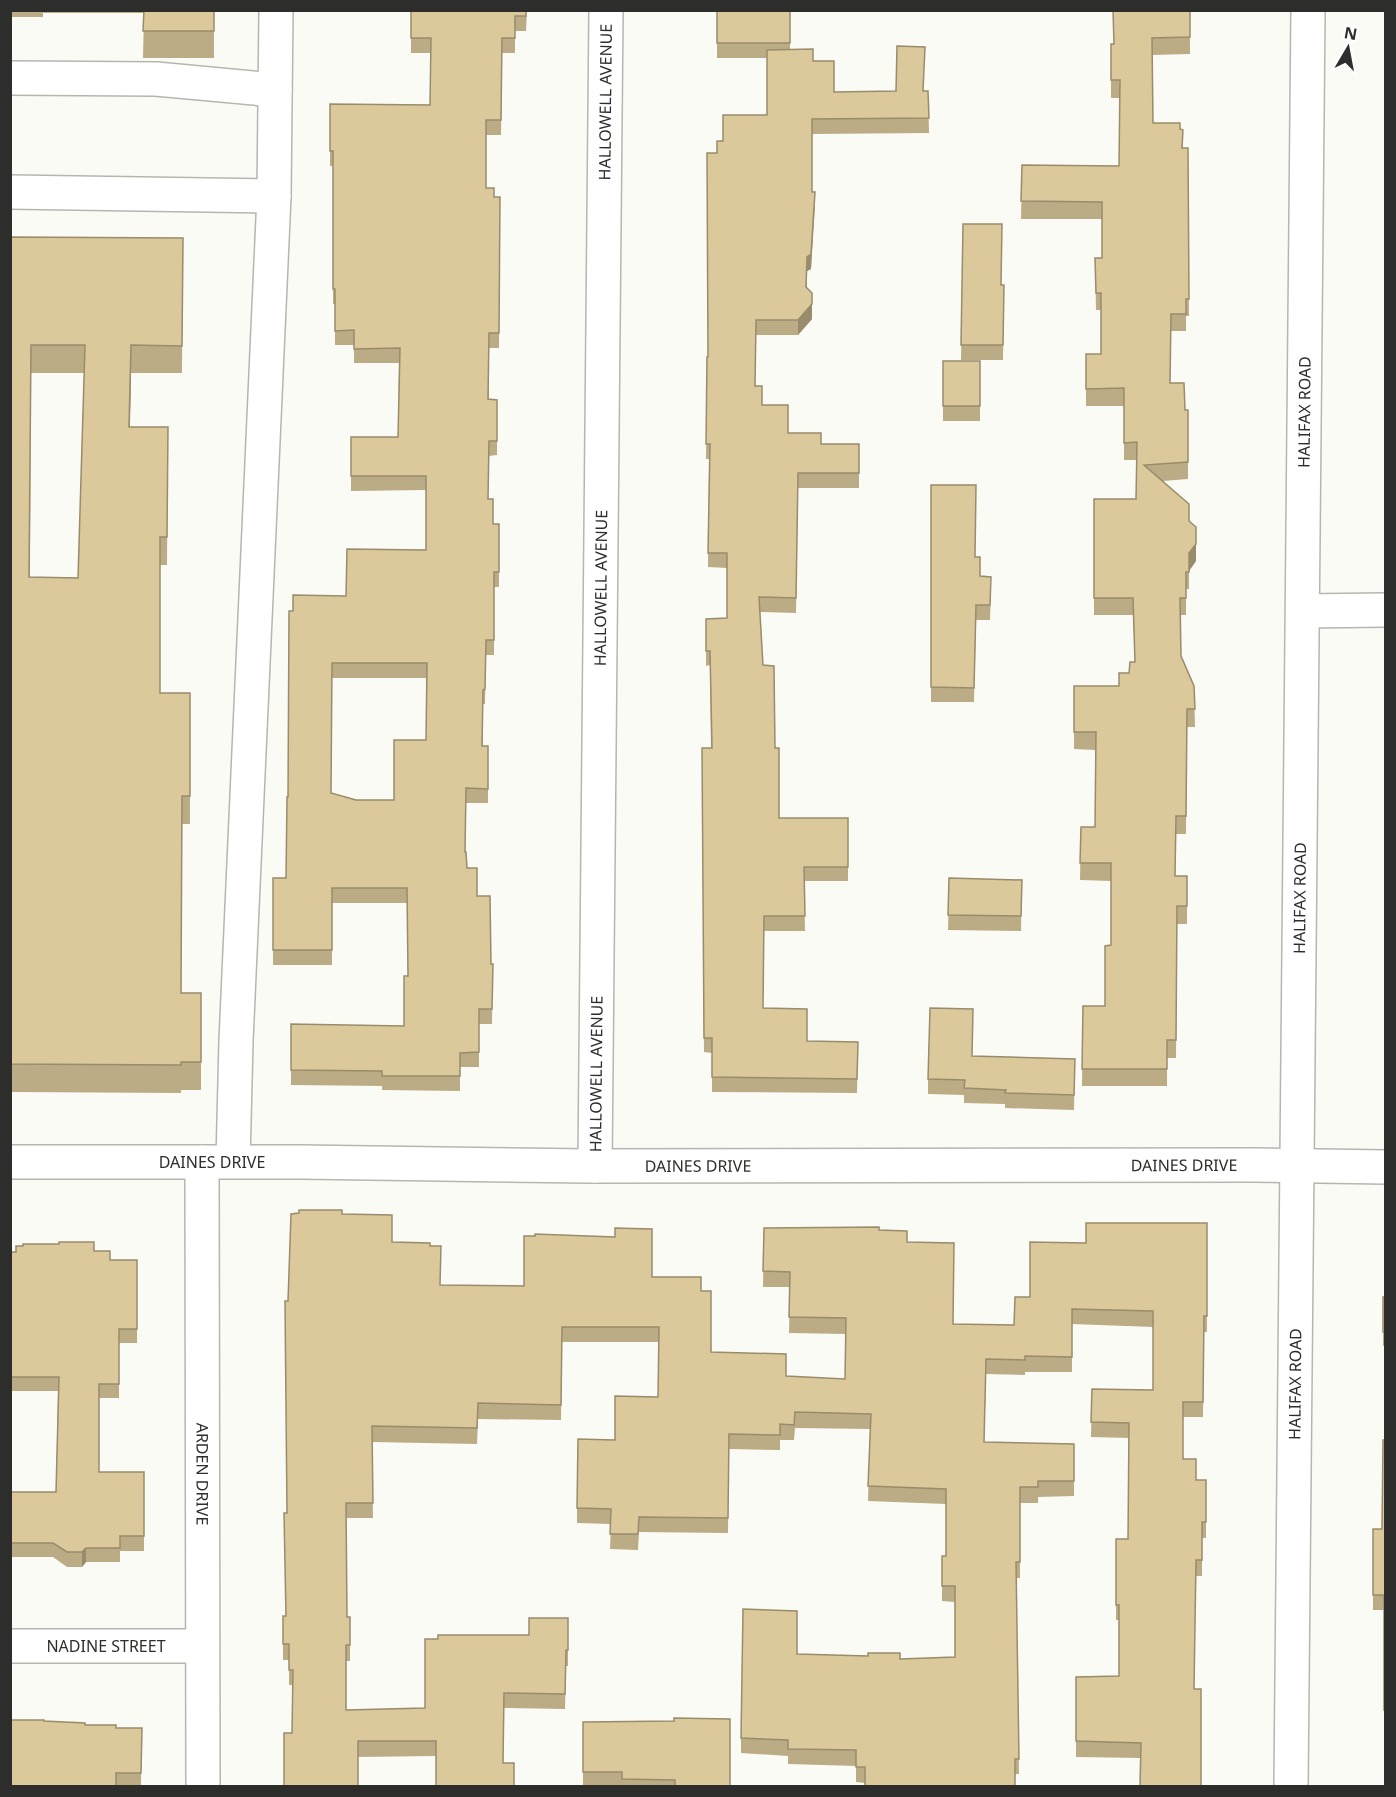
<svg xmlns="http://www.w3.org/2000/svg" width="1396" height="1797" font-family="'Noto Sans',sans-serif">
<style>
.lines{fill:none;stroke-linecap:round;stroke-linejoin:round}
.minor-casing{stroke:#b6b6b1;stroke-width:36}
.minor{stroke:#fff;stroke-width:33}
.wall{fill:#bcac85;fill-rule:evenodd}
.shaded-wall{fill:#998c6c}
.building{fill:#dbc89b;stroke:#998c6c;stroke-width:1.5;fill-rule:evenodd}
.labels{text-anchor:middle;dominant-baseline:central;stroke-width:4.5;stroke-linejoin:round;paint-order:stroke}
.street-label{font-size:16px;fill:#2d2d2b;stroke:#fff}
</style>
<rect width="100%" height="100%" fill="#fbfbf6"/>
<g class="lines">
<g class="minor-casing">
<g id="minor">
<polyline points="10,78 156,79 275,90"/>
<polyline points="10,192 274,196 276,10"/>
<polyline points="1303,611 1386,610"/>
<polyline points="233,1161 236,1041 274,196"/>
<path id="s1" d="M10 1162H301L588 1166 1254 1165 1386 1167"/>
<path id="s2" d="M202 1162 203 1786"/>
<path id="s3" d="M595 1166 606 10"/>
<path id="s4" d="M10 1646H202"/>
<path id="s5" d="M1291 1786 1308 10"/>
</g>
</g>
<use href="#minor" class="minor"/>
</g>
<g class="wall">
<polygon points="10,10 214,10 214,58 143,58 144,13 43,13 43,17 10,17"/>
<path d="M411 10H527L526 31H515V53H502L501 135H486V188L494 197H500L499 348H489V399L497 400V455L489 456 488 499 493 524H499V587H494V655H486L485 704H483V746H488V803H466L465 852 467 868 477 896 491 964H493L492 1024H479V1067H460V1091L382 1090V1086L291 1085V1024L404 1026 408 976 407 903H332V965H273V878H286L293 611 346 596 426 550V490L351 491V437H398L399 363H354V345H335V304H333V166H330V104L430 105 431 53H411ZM332 678H426V740L394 800H356L331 793Z"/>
<polygon points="717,10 790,10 790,49 813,61 834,92 928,91 929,133 812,134 812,192 815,207 811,269 807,271 807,288 812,319 798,335 756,335 755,386 762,405 788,433 821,444 859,444 859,488 798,488 796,613 760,612 763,665 775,748 779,818 848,818 848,881 804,881 805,931 764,931 763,1008 807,1041 858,1042 857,1093 712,1092 712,1053 704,1052 702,748 711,748 710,665 706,666 706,619 727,618 727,568 708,567 709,459 706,459 707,357 708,357 717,153 723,141 767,115 767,58 717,58"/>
<polygon points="1190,10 1190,54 1152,55 1153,123 1180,129 1183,148 1188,148 1189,316 1186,316 1186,331 1171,331 1170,383 1185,410 1188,410 1188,479 1163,481 1189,521 1196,561 1189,571 1189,589 1186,589 1186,615 1180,615 1181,656 1194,686 1195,727 1187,727 1186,834 1176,834 1175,876 1187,876 1187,924 1177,924 1176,1058 1167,1058 1167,1086 1082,1086 1083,1006 1105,1006 1111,945 1111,881 1080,880 1081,827 1095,827 1095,750 1074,749 1074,686 1119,686 1129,673 1135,662 1133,615 1094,615 1094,499 1136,499 1137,460 1124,460 1124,406 1086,406 1086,354 1101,354 1101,310 1096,310 1095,258 1102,258 1102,219 1021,219 1022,165 1119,166 1120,98 1111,98 1111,44 1114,44"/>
<polygon points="963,224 1001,285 1004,285 1003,360 961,360"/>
<path d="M10 237 183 238 182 373H131L130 427H168L167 565H160V693H190V824H182L181 993H201V1090H181V1093L10 1092ZM31 373H85L78 578 30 577Z"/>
<rect x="943" y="361" width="37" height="60"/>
<polygon points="931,485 975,557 980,576 991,591 990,620 976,620 974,702 931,702"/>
<polygon points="949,878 1022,880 1021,931 948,930"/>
<polygon points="972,1056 1075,1059 1074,1110 1005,1108 1005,1104 964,1103 964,1095 928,1094 928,1079"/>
<polygon points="342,1214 392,1242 441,1285 524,1286 652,1277 701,1291 711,1352 786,1376 845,1379 846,1334 789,1333 790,1287 763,1287 764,1228 879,1230 907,1242 953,1324 1014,1325 1030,1297 1086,1243 1207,1223 1207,1332 1204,1332 1203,1417 1183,1417 1183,1459 1196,1480 1206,1480 1206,1538 1202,1538 1202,1576 1196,1576 1140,1758 1076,1757 1076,1677 1119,1676 1119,1620 1116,1620 1116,1605 1128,1539 1129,1438 1091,1437 1092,1389 1153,1390 1153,1327 1072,1324 1072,1372 1025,1372 1025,1375 986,1374 984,1442 1074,1444 1074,1496 1038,1497 1038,1503 1020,1503 1020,1578 1016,1578 1019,1774 865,1783 856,1782 856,1766 788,1764 788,1756 741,1753 741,1738 797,1654 900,1659 955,1657 955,1602 942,1601 942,1556 946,1556 946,1504 868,1501 870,1429 795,1428 794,1440 780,1440 780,1450 729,1449 728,1533 639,1532 638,1550 610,1549 611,1524 577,1523 577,1508 615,1440 658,1397 659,1342 562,1342 561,1420 478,1419 477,1444 372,1442 373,1518 346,1518 347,1617 350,1617 350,1661 346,1661 346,1710 425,1708 529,1635 568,1618 568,1666 566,1666 565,1709 504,1708 503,1763 514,1786 436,1756 358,1757 292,1733 293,1685 289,1685 289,1660 283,1660 283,1632 286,1616 287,1513 288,1301"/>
<polygon points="94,1251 110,1260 137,1260 137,1343 119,1343 119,1398 99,1398 99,1472 144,1472 144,1551 120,1551 120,1562 86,1562 82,1567 67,1567 53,1557 10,1557 10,1492 56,1492 58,1391 10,1391 10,1252"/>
<rect x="1383" y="1297" width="3" height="49"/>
<polygon points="1386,1440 1386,1725 1384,1725 1384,1610 1373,1610 1373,1529 1382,1529"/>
<polygon points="44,1721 116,1728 142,1728 141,1786 10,1786"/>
<polygon points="583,1722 730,1786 583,1786"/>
</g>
<g class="shaded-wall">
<polygon points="815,192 811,269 807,271 806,302 807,257"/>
<polygon points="812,293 812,319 798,335 798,320"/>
<polygon points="131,345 131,373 129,454 129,427"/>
<polygon points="1196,544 1196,561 1189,571 1189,553"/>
<polygon points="86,1548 86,1562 82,1567 82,1552"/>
</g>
<g class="building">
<polygon points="144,10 214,10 214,31 143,31"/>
<path d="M411 10H526V16H515V38H502L501 120H486V188H494V197H500L499 333H489L488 399 497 400V441H489L488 499H493V524H499V572H494V640H486L485 689 483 690 482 746H488V789L466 788 465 852H466L467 868H477V896H490L491 964H493L492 1009H479V1052L460 1053V1076H382V1071L291 1070V1024L404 1026V976H408L407 888H332V950H273V878H286L287 797H288L289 611H293V595L346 596 347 549 426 550V476H351V437H398L400 348 354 349V330L335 331V289H333V151H330V104L430 105 431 38H411ZM332 663H427L426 740H394V800H356L331 793Z"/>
<rect x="717" y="10" width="73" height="33"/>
<polygon points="1113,10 1190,10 1190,37 1152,38 1153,123 1180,123 1180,129 1183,130 1182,148 1188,148 1189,299 1186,299 1186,314 1171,314 1170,383 1184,383 1185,410 1188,410 1188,462 1144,465 1189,504 1189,521 1196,527 1196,544 1189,553 1189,572 1186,572 1186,598 1180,598 1181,656 1194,686 1195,709 1187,709 1186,816 1176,816 1175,876 1187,876 1187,906 1177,906 1176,1040 1167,1040 1167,1069 1082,1069 1083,1006 1105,1006 1105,946 1111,945 1111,863 1080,863 1081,827 1095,827 1096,732 1074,732 1074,686 1119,686 1119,673 1129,673 1130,662 1135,662 1133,598 1094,598 1094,499 1136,499 1137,442 1124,443 1124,388 1086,389 1086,354 1101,354 1101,293 1096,293 1095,258 1102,258 1102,202 1021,201 1022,165 1119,166 1120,80 1111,80 1111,44 1114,44"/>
<polygon points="897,46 925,47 923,91 928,91 929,118 812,119 812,192 815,192 811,254 807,257 806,287 812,293 812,304 798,320 756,320 755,386 762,386 762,405 788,405 788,433 821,433 821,444 859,444 859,473 798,473 796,598 759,597 763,665 774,666 775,748 779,748 779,818 848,818 848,867 804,867 805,916 764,916 763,1008 807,1009 807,1041 858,1042 857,1079 712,1077 712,1038 704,1038 702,748 712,748 710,651 706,651 706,619 727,618 727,553 708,553 710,444 706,444 707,357 708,357 707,153 717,153 717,141 723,141 723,115 767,115 767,50 813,49 813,61 834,61 834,92 896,91"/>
<polygon points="963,224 1002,224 1001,285 1004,285 1003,345 961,345"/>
<path d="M10 237 183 238 182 346 131 345 129 427H168L167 537H160V693H190V796H182L181 993H201V1062H181V1065L10 1064ZM31 345H85L78 578 29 577Z"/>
<rect x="943" y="361" width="37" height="45"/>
<polygon points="931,485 976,485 975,557 980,557 980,576 991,577 990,605 976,605 974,688 931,687"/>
<polygon points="949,878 1022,880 1021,916 948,915"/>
<polygon points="930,1008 973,1009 972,1056 1075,1059 1074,1095 1005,1093 1006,1090 964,1088 965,1080 928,1079"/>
<polygon points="299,1210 342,1210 342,1214 392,1215 392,1242 430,1243 430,1246 441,1246 440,1285 524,1286 524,1236 535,1236 535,1234 615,1237 615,1228 652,1229 652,1277 701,1277 701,1291 711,1291 711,1352 786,1354 786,1376 845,1379 846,1318 789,1317 790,1272 763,1271 764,1228 879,1227 879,1230 907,1231 907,1242 954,1243 953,1324 1014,1325 1015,1297 1030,1297 1030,1242 1086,1243 1086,1223 1207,1223 1207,1316 1204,1316 1203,1402 1183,1402 1183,1459 1196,1459 1196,1480 1206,1480 1206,1522 1202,1522 1202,1560 1196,1560 1194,1689 1201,1689 1201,1786 1140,1786 1141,1743 1076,1741 1076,1677 1119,1676 1119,1605 1116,1605 1116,1539 1128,1539 1129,1423 1091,1422 1092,1389 1153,1390 1153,1311 1072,1309 1072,1357 1025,1356 1025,1360 986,1359 984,1442 1074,1444 1074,1481 1038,1481 1038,1487 1020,1487 1020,1562 1016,1562 1019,1759 1015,1759 1015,1786 865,1786 865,1767 856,1767 856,1750 788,1749 788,1740 741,1738 743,1609 797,1611 797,1654 868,1656 868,1653 900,1653 900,1659 955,1657 955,1586 942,1586 942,1556 946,1556 946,1489 868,1486 871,1414 795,1412 794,1425 780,1424 780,1435 729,1434 728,1518 639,1517 638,1534 610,1534 611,1509 577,1508 578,1439 615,1440 615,1396 658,1397 659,1327 562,1327 561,1405 478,1403 477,1428 372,1426 373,1503 346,1503 347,1617 350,1617 350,1645 346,1645 346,1710 425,1708 425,1639 438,1639 438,1635 529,1635 529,1618 568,1618 568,1650 566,1650 565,1694 504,1693 503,1763 514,1763 514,1786 436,1786 436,1741 358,1741 358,1786 284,1786 284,1733 292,1733 293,1670 289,1670 289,1644 283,1644 283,1616 286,1616 284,1513 287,1513 285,1301 288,1301 291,1214 299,1213"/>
<polygon points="59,1242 94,1242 94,1251 110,1251 110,1260 137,1260 137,1329 119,1329 119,1384 99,1384 99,1472 144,1472 144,1536 120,1536 120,1548 86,1548 82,1552 67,1552 53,1543 10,1543 10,1492 56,1492 59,1377 10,1377 10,1252 16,1252 16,1246 23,1246 23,1244 59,1244"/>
<rect x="1383" y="1297" width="3" height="35"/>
<polygon points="1383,1440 1386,1440 1386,1710 1384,1710 1384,1595 1373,1595 1373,1529 1382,1529"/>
<polygon points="674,1718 730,1719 730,1786 675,1786 675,1780 622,1779 622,1772 583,1772 583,1722 674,1721"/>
<polygon points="10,1720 44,1720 44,1721 85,1723 85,1725 116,1725 116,1728 142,1728 141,1773 116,1773 116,1786 10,1786"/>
</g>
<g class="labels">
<g class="street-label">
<text stroke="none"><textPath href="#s3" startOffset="1064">HALLOWELL AVENUE</textPath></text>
<text stroke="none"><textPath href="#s5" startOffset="1374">HALIFAX ROAD</textPath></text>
<text stroke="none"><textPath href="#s3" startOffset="578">HALLOWELL AVENUE</textPath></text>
<text stroke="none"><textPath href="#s5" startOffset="888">HALIFAX ROAD</textPath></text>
<text stroke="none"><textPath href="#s3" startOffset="92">HALLOWELL AVENUE</textPath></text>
<text stroke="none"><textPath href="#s1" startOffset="202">DAINES DRIVE</textPath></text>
<text stroke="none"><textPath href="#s1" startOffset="1174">DAINES DRIVE</textPath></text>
<text stroke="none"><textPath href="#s1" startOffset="688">DAINES DRIVE</textPath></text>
<text stroke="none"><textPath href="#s5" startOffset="402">HALIFAX ROAD</textPath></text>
<text stroke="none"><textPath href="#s2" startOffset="312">ARDEN DRIVE</textPath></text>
<text stroke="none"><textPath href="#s4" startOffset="96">NADINE STREET</textPath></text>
</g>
</g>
<rect width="1396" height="1797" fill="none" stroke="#2d2d2b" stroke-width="24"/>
<g transform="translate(1348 48) rotate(10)" stroke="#ffffff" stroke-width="4.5" paint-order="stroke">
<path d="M0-4.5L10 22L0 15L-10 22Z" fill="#2d2d2b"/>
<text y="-9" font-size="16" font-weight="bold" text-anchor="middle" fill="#2d2d2b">N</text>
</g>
</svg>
